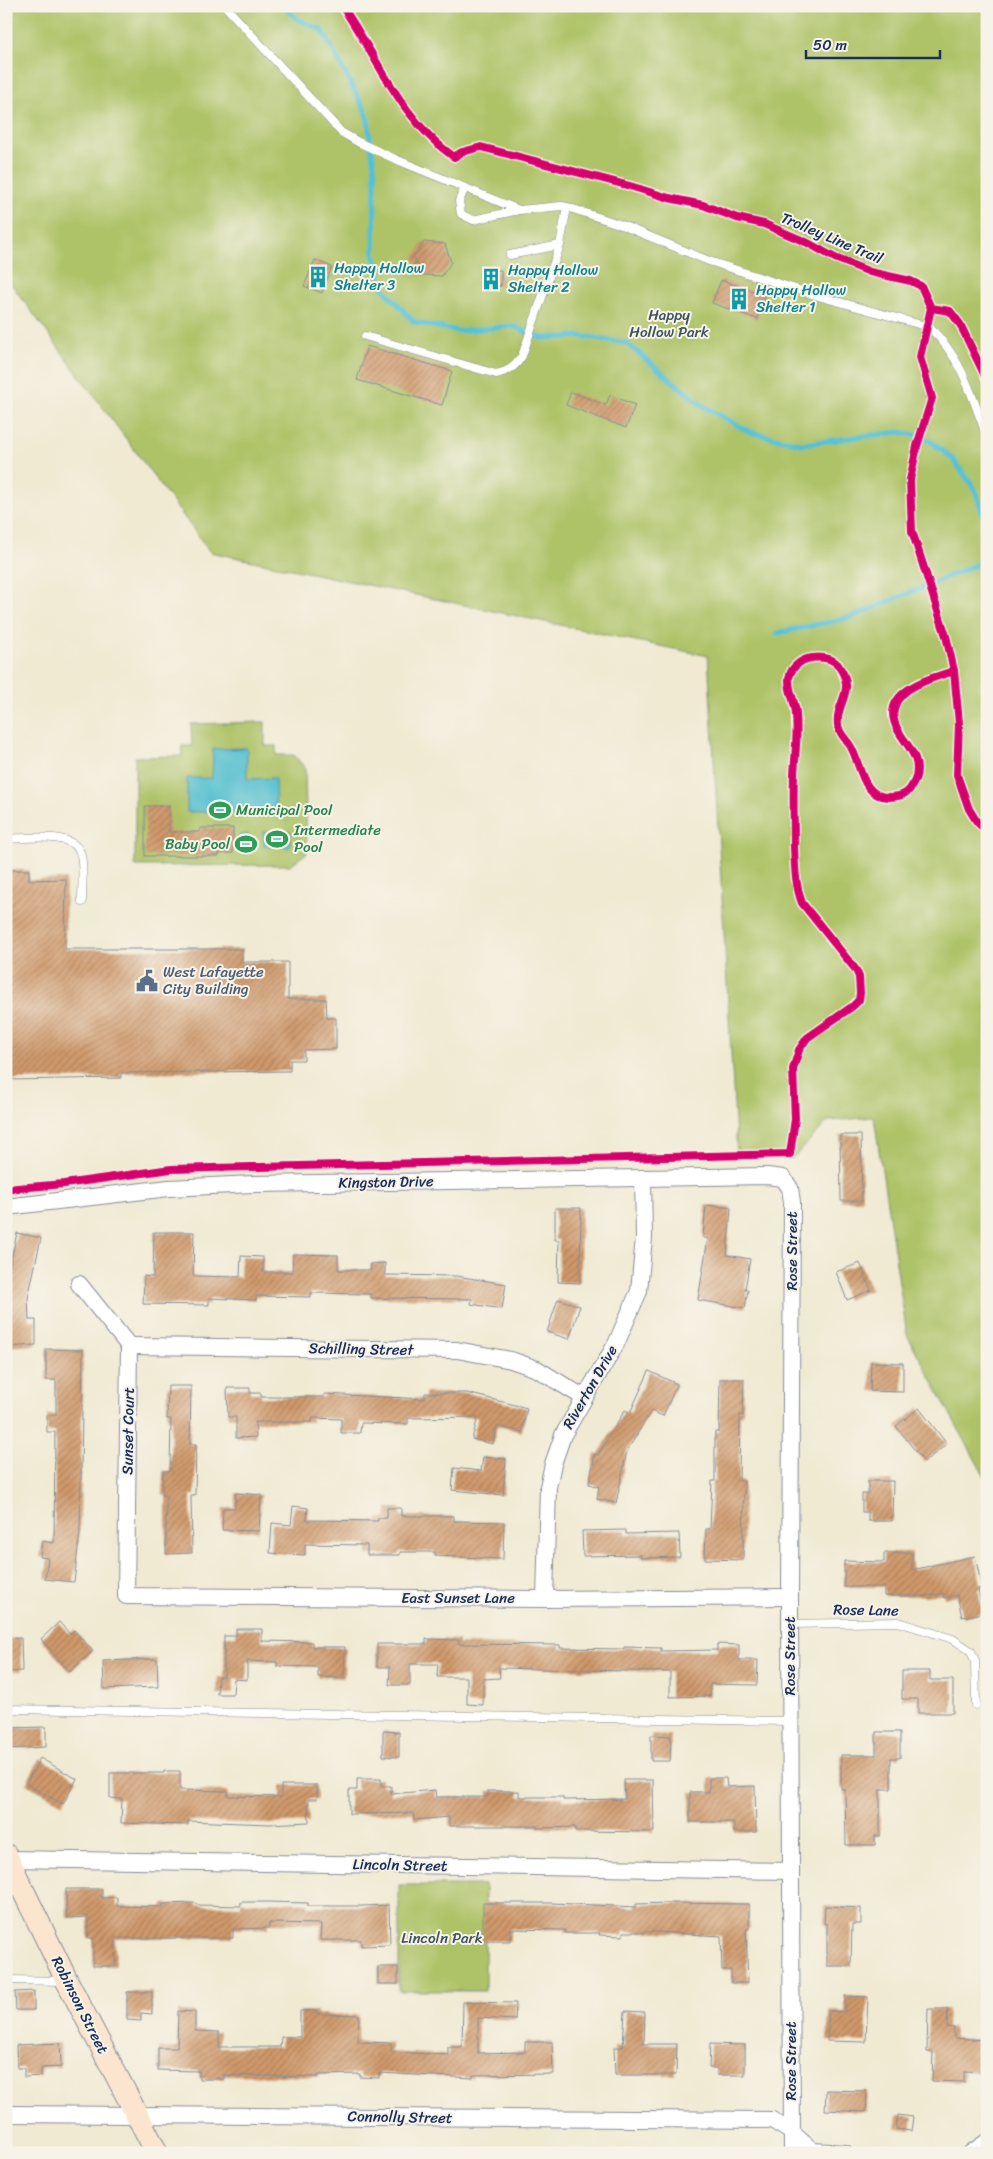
<svg xmlns="http://www.w3.org/2000/svg" width="993" height="2159" font-family="Sriracha,sans-serif">
<style>
.green{fill:#aec367;stroke:#647962}
.water{fill:#55c0d0;stroke:#387897}
.lines{fill:none;stroke-linecap:round;stroke-linejoin:round}
.stream{stroke:#55c0d0;stroke-width:5.5}
.building{fill:url(#building-hatch)}
.lane-casing{stroke:#868c98;stroke-width:9}
.street-casing{stroke:#868c98;stroke-width:18}
.secondary-casing{stroke:#868c98;stroke-width:24}
.lane{stroke:#fff;stroke-width:8}
.street{stroke:#fff;stroke-width:16}
.secondary{stroke:#fbe5cf;stroke-width:22}
.cycleway-casing{stroke:#f7f3e8;stroke-width:11}
.cycleway{stroke:#d6006c;stroke-width:8}
.labels{text-anchor:middle;dominant-baseline:central;stroke-width:4;stroke-linejoin:round;paint-order:stroke}
.street-label{font-size:15px;fill:#1b2f5e;stroke:#f7f3e8}
.culture-label{font-size:15px;fill:#0d838f;stroke:#f7f3e8;text-anchor:start}
.park-label{font-size:15px;fill:#405460;stroke:#f7f3e8}
.leisure-label{font-size:15px;fill:#27864d;stroke:#f7f3e8;text-anchor:start}
.service-label{font-size:15px;fill:#4e5e75;stroke:#f7f3e8;text-anchor:start}
</style>
<defs>
<pattern id="building-hatch" width="6" height="6" patternUnits="userSpaceOnUse" patternTransform="scale(1.25)"><rect width="6" height="6" fill="#d0996a"/><path d="M-1 1l2-2M0 6l6-6M5 7l2-2" fill="none" stroke="#a87d5a"/></pattern>
</defs>
<rect width="100%" height="100%" fill="#f7f3e8"/>
<filter id="ink" filterUnits="userSpaceOnUse"><feTurbulence type="fractalNoise" baseFrequency=".02" numOctaves="2"/><feDisplacementMap in="SourceGraphic" scale="10" xChannelSelector="R" yChannelSelector="G"/><feConvolveMatrix kernelMatrix="1 2 1 2 8 2 1 2 1" color-interpolation-filters="sRGB"/></filter>
<filter id="wash" filterUnits="userSpaceOnUse"><feTurbulence type="fractalNoise" baseFrequency=".0096" numOctaves="4" result="noise"/><feDisplacementMap in="SourceGraphic" scale="20" xChannelSelector="R" yChannelSelector="G"/><feGaussianBlur stdDeviation="1.12" result="paint"/><feColorMatrix in="noise" values="0 0 0 0 0 0 0 0 0 0 0 0 0 0 0 0 0 1.4 0 .05"/><feComposite in="paint" operator="in"/></filter>
<g filter="url(#wash)">
<rect width="100%" height="100%" fill="#f0ead3"/>
<g class="green">
<polygon points="6,6 987,6 987,1481 907,1335 874,1117 828,1121 793,1158 737,1156 708,656 210,552 6,277"/>
<polygon points="265,722 265,746 276,746 276,755 294,755 305,768 307,853 290,865 135,866 135,757 182,756 182,746 192,746 191,724"/>
<rect x="399" y="1885" width="86" height="106"/>
</g>
<g class="water">
<polygon points="247,748 247,779 275,778 276,811 187,812 187,778 212,778 213,749"/>
<polygon points="290,831 290,847 264,846 263,832"/>
<polygon points="246,834 252,836 255,844 250,852 245,854 239,850 237,844 239,835"/>
</g>
<g class="lines">
<g class="stream">
<polyline points="284,6 297,19 322,30 367,114 375,173 374,254 383,288 414,322 458,331 513,326 541,338 581,336 626,343 703,406 750,432 802,444 898,432 912,434 930,441 953,459 975,489 987,527"/>
<polyline points="777,633 852,617 980,563 987,565"/>
</g>
</g>
<g id="blocks">
<g class="building">
<polygon points="424,242 445,244 451,262 442,276 421,275 414,257"/>
<polygon points="315,260 332,267 322,293 304,286"/>
<polygon points="501,270 501,286 480,287 480,271"/>
<polygon points="721,280 765,295 757,319 712,303"/>
<polygon points="367,346 452,371 442,405 357,380"/>
<polygon points="571,392 606,405 610,395 635,405 626,428 566,405"/>
<polygon points="145,806 169,806 169,832 200,832 200,828 233,828 233,853 219,853 219,856 145,856"/>
<polygon points="6,870 29,870 29,880 66,879 65,949 242,949 242,962 288,962 288,999 326,999 327,1018 336,1018 336,1049 304,1050 304,1060 290,1060 290,1071 121,1073 121,1078 7,1080"/>
<polygon points="840,1135 861,1135 862,1201 841,1201"/>
<polygon points="706,1205 731,1208 727,1255 750,1259 745,1290 748,1290 745,1308 698,1300 708,1238 703,1238"/>
<polygon points="555,1208 581,1208 580,1283 558,1282 559,1240 555,1240"/>
<polygon points="154,1232 194,1232 193,1276 240,1277 241,1256 263,1257 263,1272 292,1272 293,1254 338,1255 338,1270 371,1270 370,1264 385,1263 385,1275 456,1276 506,1284 502,1309 471,1304 472,1299 371,1298 371,1294 311,1293 311,1297 256,1296 256,1300 209,1298 209,1305 143,1304 144,1276 153,1277"/>
<polygon points="17,1233 41,1238 28,1298 29,1320 36,1320 36,1345 6,1347 6,1282"/>
<polygon points="860,1263 871,1290 847,1300 836,1272"/>
<polygon points="558,1299 580,1306 569,1339 547,1332"/>
<polygon points="46,1349 83,1350 80,1532 74,1582 45,1579 48,1558 40,1557 42,1541 54,1543 55,1432 47,1432 47,1415 56,1415 56,1380 46,1380"/>
<polygon points="871,1362 903,1363 903,1392 870,1391"/>
<polygon points="649,1371 677,1384 663,1416 651,1411 627,1451 616,1503 597,1499 599,1487 589,1484 595,1454 598,1455 625,1410 630,1413"/>
<polygon points="720,1379 744,1379 743,1416 740,1415 739,1481 744,1481 743,1560 705,1559 706,1529 710,1529 712,1481 715,1481 715,1432 719,1432"/>
<polygon points="168,1386 191,1386 190,1444 196,1444 195,1495 191,1495 192,1553 166,1554 166,1495 162,1495 163,1471 170,1471 171,1419 167,1419"/>
<polygon points="227,1388 250,1388 250,1393 261,1393 261,1397 324,1397 324,1394 425,1399 425,1393 467,1393 527,1408 522,1432 497,1426 493,1444 472,1439 478,1417 408,1418 408,1424 361,1423 360,1433 341,1433 341,1419 312,1418 312,1422 255,1422 256,1437 236,1438 236,1417 228,1417"/>
<polygon points="919,1408 947,1444 924,1462 896,1426"/>
<polygon points="483,1457 506,1459 503,1495 452,1490 454,1468 481,1471"/>
<polygon points="868,1481 893,1481 892,1521 868,1521 868,1512 862,1512 862,1494 868,1494"/>
<polygon points="236,1493 261,1495 259,1531 222,1530 223,1508 235,1508"/>
<polygon points="293,1506 308,1508 307,1520 378,1521 378,1518 387,1518 387,1508 401,1508 401,1516 454,1516 454,1521 504,1522 503,1559 435,1556 435,1552 400,1552 400,1555 367,1555 367,1545 305,1544 305,1555 270,1553 272,1523 291,1525"/>
<polygon points="626,1530 626,1534 679,1533 680,1557 641,1558 641,1555 583,1556 582,1531"/>
<polygon points="884,1553 912,1553 912,1570 975,1556 982,1588 978,1589 983,1613 962,1617 957,1595 944,1598 943,1593 928,1596 884,1596 884,1587 844,1587 844,1561 884,1562"/>
<polygon points="59,1622 70,1634 74,1630 93,1651 70,1672 41,1639"/>
<polygon points="236,1629 262,1629 262,1641 312,1642 312,1647 345,1647 344,1678 318,1677 318,1667 277,1666 277,1662 247,1661 247,1680 234,1679 233,1694 217,1694 218,1677 224,1677 224,1636 236,1636"/>
<polygon points="21,1638 22,1671 6,1672 6,1639"/>
<polygon points="426,1639 459,1640 459,1644 560,1645 560,1648 624,1649 624,1647 661,1648 661,1651 717,1650 717,1644 739,1645 739,1660 758,1660 757,1685 710,1684 710,1696 670,1697 670,1672 499,1668 500,1678 483,1679 483,1705 467,1704 467,1677 437,1677 438,1664 410,1664 410,1685 389,1685 390,1667 377,1667 377,1644 426,1644"/>
<polygon points="157,1659 158,1687 104,1689 103,1661"/>
<polygon points="902,1671 930,1671 930,1680 953,1680 953,1713 918,1713 918,1699 902,1699"/>
<polygon points="46,1727 46,1747 6,1749 6,1728"/>
<polygon points="383,1731 399,1732 399,1757 383,1756"/>
<polygon points="876,1732 900,1732 900,1758 891,1758 891,1789 880,1789 880,1836 875,1836 875,1845 846,1845 845,1789 841,1789 841,1755 876,1755"/>
<polygon points="651,1735 671,1736 670,1761 651,1761"/>
<polygon points="40,1758 77,1779 63,1804 26,1784"/>
<polygon points="164,1771 180,1771 180,1790 228,1791 228,1796 281,1797 281,1785 317,1785 317,1799 308,1799 309,1822 269,1824 188,1821 188,1825 121,1823 122,1799 110,1798 110,1773 164,1773"/>
<polygon points="709,1778 726,1778 727,1787 755,1786 756,1832 734,1832 734,1822 690,1822 690,1792 709,1792"/>
<polygon points="357,1779 381,1779 381,1786 391,1786 391,1794 435,1790 436,1797 488,1797 488,1791 519,1791 519,1797 563,1797 563,1800 625,1799 624,1780 653,1780 654,1832 575,1831 575,1827 537,1828 537,1826 449,1826 449,1817 414,1820 413,1813 349,1814 349,1790 357,1790"/>
<polygon points="66,1889 102,1889 102,1898 117,1897 117,1906 163,1907 163,1904 196,1903 197,1905 241,1906 241,1902 268,1902 308,1903 308,1906 361,1906 389,1905 390,1945 361,1946 361,1940 320,1940 321,1924 269,1923 269,1928 233,1929 233,1938 115,1938 116,1966 93,1966 93,1938 88,1938 88,1917 67,1918"/>
<polygon points="483,1903 552,1903 636,1907 636,1904 670,1903 749,1904 749,1929 746,1929 748,1983 731,1983 731,1970 722,1970 721,1936 658,1932 623,1932 623,1936 599,1935 600,1933 565,1933 565,1930 510,1929 510,1941 483,1941"/>
<polygon points="825,1906 861,1908 861,1924 852,1924 851,1966 827,1966 827,1924 824,1924"/>
<rect x="378" y="1967" width="20" height="17"/>
<polygon points="34,1991 34,2010 16,2010 15,1992"/>
<polygon points="127,1992 152,1992 152,2014 141,2013 141,2021 127,2020"/>
<polygon points="845,1996 868,1997 866,2042 827,2041 829,2011 845,2012"/>
<polygon points="463,2002 516,2003 515,2020 478,2018 478,2053 525,2052 525,2042 552,2042 553,2074 473,2075 473,2078 379,2073 379,2078 360,2077 360,2074 318,2075 318,2077 224,2075 224,2079 199,2079 199,2071 158,2070 158,2048 177,2048 178,2011 195,2012 195,2031 219,2032 219,2047 280,2047 281,2037 300,2037 300,2011 317,2011 317,2014 359,2015 358,2042 391,2043 391,2052 448,2055 448,2047 462,2047"/>
<polygon points="928,2009 948,2009 947,2027 954,2028 954,2038 987,2040 987,2072 964,2071 964,2082 932,2081 933,2052 927,2052"/>
<polygon points="625,2011 645,2012 644,2044 677,2044 676,2075 615,2075 614,2047 623,2047"/>
<polygon points="60,2043 61,2067 41,2068 41,2076 24,2077 24,2068 17,2068 16,2045"/>
<polygon points="710,2044 745,2045 745,2075 717,2075 717,2068 709,2068"/>
<polygon points="826,2090 867,2091 866,2112 825,2110"/>
<polygon points="898,2115 913,2117 911,2131 896,2129"/>
</g>
</g>
</g>
<g filter="url(#ink)">
<use href="#blocks" fill-opacity="0" stroke="#868c98" stroke-width="1"/>
<g class="lines">
<g class="lane-casing">
<g id="lane">
<path d="M225 6 341 132 358 142 395 159 519 210 562 206 567 207 619 224 709 261 811 294 929 327C962 357 972 396 987 437"/>
<polyline points="465,188 459,201 461,214 473,220 519,210"/>
<polyline points="510,255 560,245 567,207"/>
<path d="M365 336 496 374C509 371 515 367 522 356L560 245"/>
<path d="M6 839C26 839 75 830 81 855 84 869 82 887 82 902"/>
<polyline points="790,1624 898,1622 953,1639 971,1651 975,1661 976,1705"/>
<polyline points="6,1709 790,1721"/>
<polyline points="6,1980 64,1981"/>
</g>
</g>
<g class="street-casing">
<g id="street">
<polyline points="6,1207 169,1188 254,1184 767,1176 783,1178 790,1188 792,1202 790,1597 792,2153"/>
<polyline points="79,1284 129,1346 126,1596 545,1599 790,1597"/>
<polyline points="129,1346 457,1350 511,1360 537,1369 583,1397"/>
<polyline points="545,1599 548,1487 553,1464 563,1435 616,1344 639,1291 644,1238 643,1178"/>
<polyline points="9,1859 791,1871"/>
<polyline points="6,2114 772,2120 791,2132 813,2151 845,2153"/>
<polyline points="971,2153 987,2142"/>
</g>
</g>
<g class="secondary-casing">
<polyline id="secondary" points="6,1855 67,1981 157,2153"/>
</g>
<use href="#lane" class="lane"/>
<use href="#street" class="street"/>
<use href="#secondary" class="secondary"/>
<g class="cycleway-casing">
<g id="cycleway">
<path d="M342 6C378 58 401 120 454 157L462 152 481 147 630 186 669 198 703 205 737 218 764 224 808 243 835 258 870 272 911 281 921 286 931 308 920 357 932 398 917 446 910 480 912 531 946 636 954 671 959 723 957 775 969 809 977 822 987 831"/>
<polyline points="931,308 950,311 960,324 987,380"/>
<path d="M6 1189 64 1184 171 1169 790 1154 795 1119 793 1069 799 1050 807 1038 853 1006 859 1000 860 993 859 977 856 970 802 903C795 885 795 866 794 847 794 823 793 799 794 775 795 755 798 734 796 715 796 702 788 692 789 678 790 672 795 666 799 663 807 657 816 657 825 658 831 659 837 662 840 668 856 692 835 703 838 725 839 735 847 739 851 747 861 765 862 798 889 797 895 797 902 796 907 792 911 789 913 784 915 780 922 760 909 748 899 732 876 693 927 679 954 671"/>
</g>
</g>
<use href="#cycleway" class="cycleway"/>
</g>
</g>
<defs>
<g id="building-bare" transform="scale(1.725)"><path d="M-4-6H4V6H1V3H-1V6H-4ZM-2.5-4.3h1.7v1.8h-1.7ZM.8-4.3h1.7v1.8H.8ZM-2.5-1h1.7V.8h-1.7ZM.8-1h1.7V.8H.8Z" fill="#0f9aa8" stroke="#f7f3e8" stroke-width="2.5" paint-order="stroke"/></g>
<g id="stadium-bare" transform="scale(1.725)"><path d="M0-5a6.5 5 0 1 0 0 10a6.5 5 0 1 0 0-10ZM-3.5-1.8h7v3.6h-7Z" fill="#2e9e5b" stroke="#f7f3e8" stroke-width="2.5" paint-order="stroke"/></g>
<g id="civic-bare" transform="scale(1.725)"><path d="M-.6-6.5H3V-4.5H.6V-3L4-1V1h2V6H-6V1h2V-1L-.6-3ZM-1.2 2.5V6h2.4V2.5Z" fill="#5c6f8a" stroke="#f7f3e8" stroke-width="2.5" paint-order="stroke"/></g>
</defs>
<g fill-rule="evenodd">
<use href="#building-bare" x="318" y="277"/>
<use href="#building-bare" x="491" y="279"/>
<use href="#building-bare" x="739" y="299"/>
<use href="#stadium-bare" x="220" y="810"/>
<use href="#stadium-bare" x="277" y="839"/>
<use href="#stadium-bare" x="246" y="844"/>
<use href="#civic-bare" x="147" y="981"/>
</g>
<g class="labels">
<g class="street-label">
<text transform="translate(832 238) rotate(23)">Trolley Line Trail</text>
<text transform="translate(386 1182) rotate(-1)">Kingston Drive</text>
<text transform="translate(792 1251) rotate(-90)">Rose Street</text>
<text transform="translate(361 1349) rotate(1)">Schilling Street</text>
<text transform="translate(590 1387) rotate(-60)">Riverton Drive</text>
<text transform="translate(128 1431) rotate(-89)">Sunset Court</text>
<text x="458" y="1598">East Sunset Lane</text>
<text transform="translate(866 1610) rotate(1)">Rose Lane</text>
<text transform="translate(790 1656) rotate(-90)">Rose Street</text>
<text transform="translate(400 1865) rotate(1)">Lincoln Street</text>
<text transform="translate(80 2005) rotate(63)">Robinson Street</text>
<text transform="translate(791 2061) rotate(-90)">Rose Street</text>
<text transform="translate(400 2117) rotate(1)">Connolly Street</text>
</g>
<g class="culture-label">
<text x="334" y="268">Happy Hollow<tspan x="334" dy="17">Shelter 3</tspan></text>
<text x="508" y="270">Happy Hollow<tspan x="508" dy="17">Shelter 2</tspan></text>
<text x="756" y="290">Happy Hollow<tspan x="756" dy="17">Shelter 1</tspan></text>
</g>
<g class="park-label">
<text x="669" y="315">Happy<tspan x="669" dy="17">Hollow Park</tspan></text>
<text x="442" y="1938">Lincoln Park</text>
</g>
<g class="leisure-label">
<text x="236" y="810">Municipal Pool</text>
<text x="294" y="830">Intermediate<tspan x="294" dy="17">Pool</tspan></text>
<text x="230" y="844" text-anchor="end">Baby Pool</text>
</g>
<g class="service-label">
<text x="163" y="972">West Lafayette<tspan x="163" dy="17">City Building</tspan></text>
</g>
</g>
<rect width="993" height="2159" fill="none" stroke="#f7f3e8" stroke-width="25"/>
<path d="M806 50v8h134v-8" fill="none" stroke="#1b2f5e" stroke-width="2.5"/>
<text x="813" y="50" font-size="15" fill="#1b2f5e" stroke="#f7f3e8" stroke-width="4" paint-order="stroke">50 m</text>
</svg>
